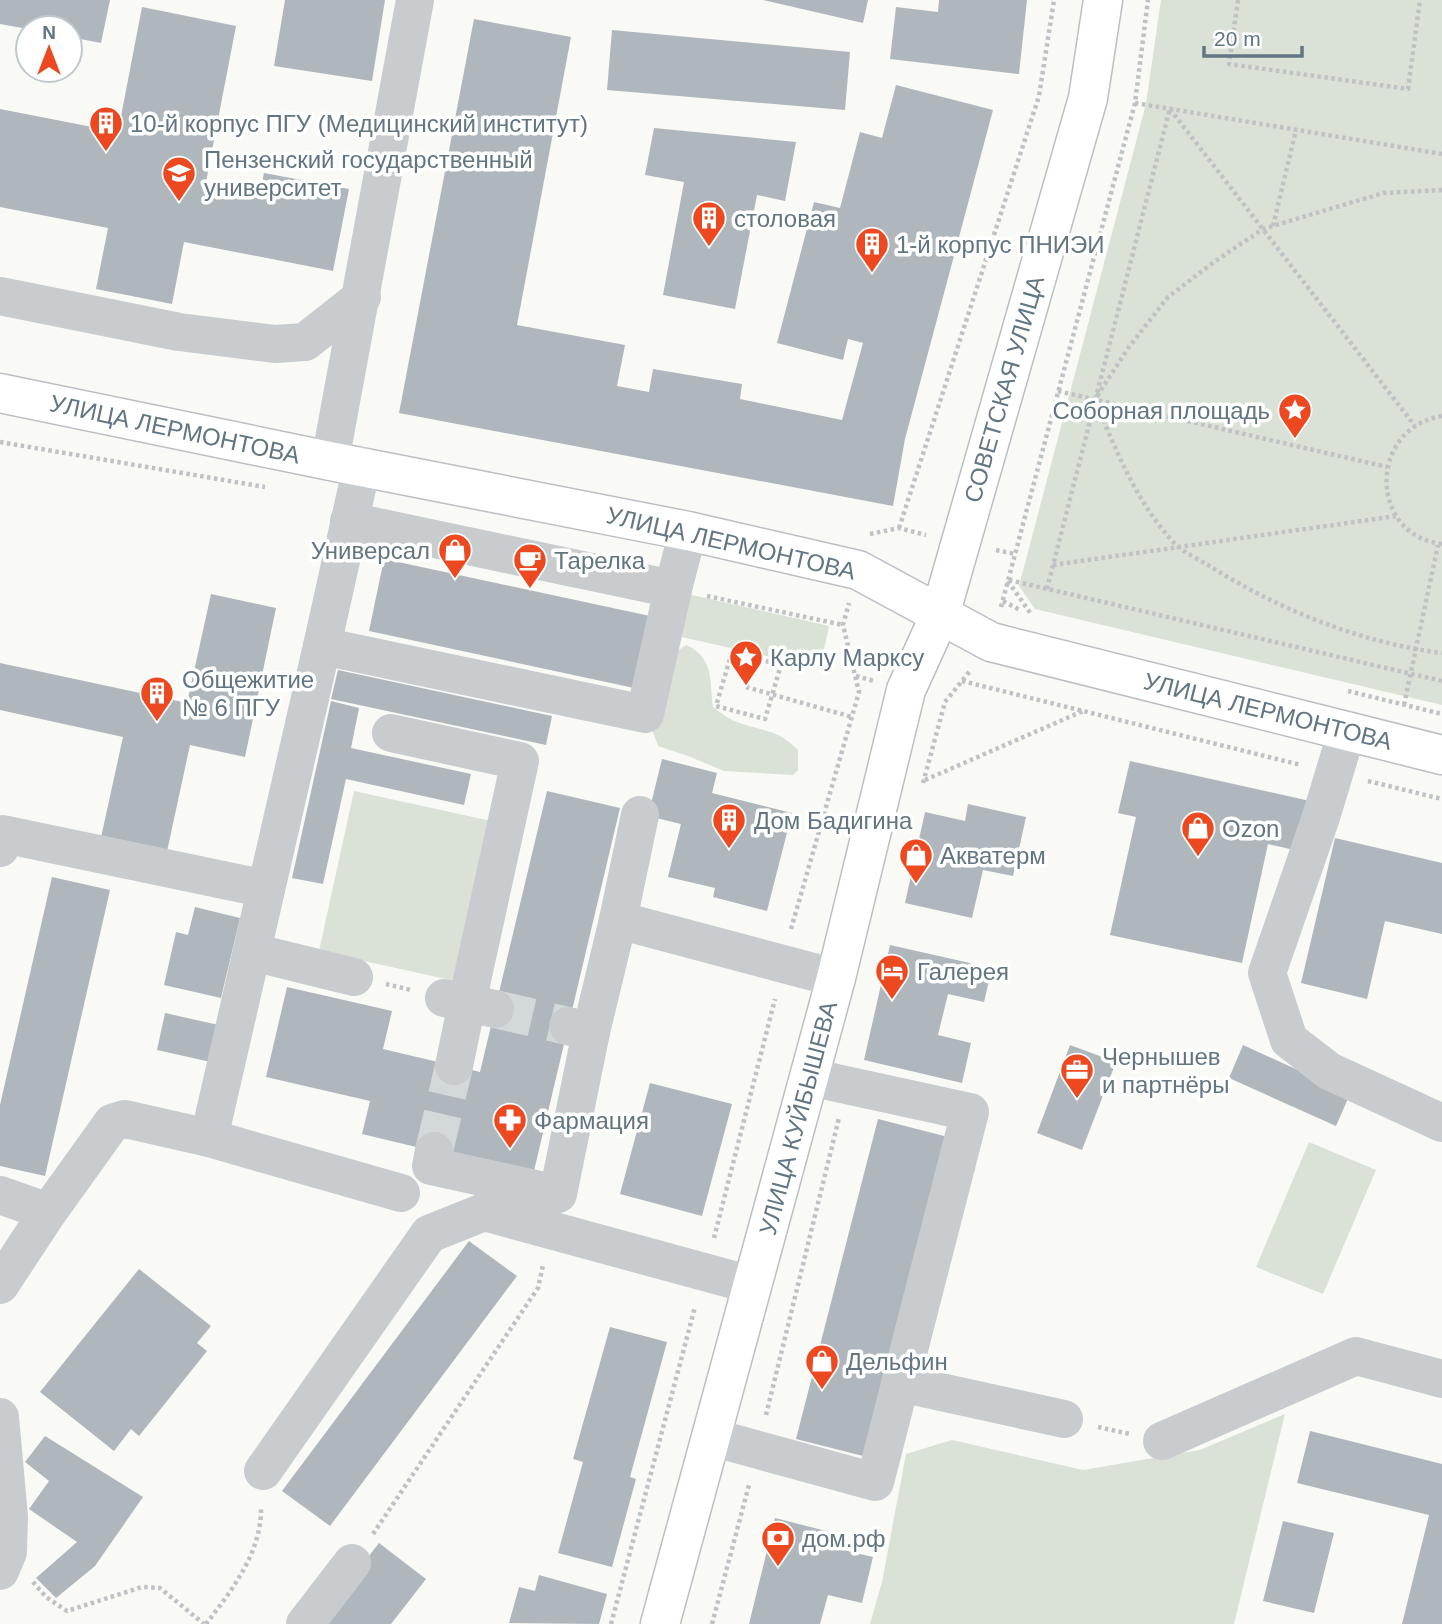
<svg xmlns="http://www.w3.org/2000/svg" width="1442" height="1624" font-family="Arial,sans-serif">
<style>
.green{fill:#dae1d6}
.building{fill:#afb7bd}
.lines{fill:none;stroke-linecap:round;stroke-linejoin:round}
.minor-tunnel{stroke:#d3d8d9;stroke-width:38;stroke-dasharray:38 19;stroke-linecap:butt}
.major-casing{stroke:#bbbfc3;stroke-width:41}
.path{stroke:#bfc2c4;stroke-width:4.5;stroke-dasharray:3.5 3.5;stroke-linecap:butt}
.minor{stroke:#c8cccf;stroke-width:38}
.major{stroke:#fff;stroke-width:38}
.labels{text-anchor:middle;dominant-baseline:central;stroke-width:7;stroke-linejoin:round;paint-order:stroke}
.poi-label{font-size:24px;fill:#627583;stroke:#fff;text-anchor:start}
.street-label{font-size:24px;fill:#627583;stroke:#fff}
</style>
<rect width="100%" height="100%" fill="#f9f9f6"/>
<g class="green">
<polygon points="1161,0 1442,0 1442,705 1035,609 1019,586 1146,104"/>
<polygon points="683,593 829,626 820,668 673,635"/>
<path d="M686 645C715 658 709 681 713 707 721 713 728 719 737 722 763 732 776 728 798 750V770L793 775 724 771 688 756 658 746 653 732 654 709 673 654Z"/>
<polygon points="354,791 491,821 455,981 319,951"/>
<polygon points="1309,1142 1376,1170 1323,1294 1256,1267"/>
<polygon points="1285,1414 1234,1624 870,1624 882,1582 906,1454 952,1440 1083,1470 1200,1450"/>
</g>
<g class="building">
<polygon points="0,0 110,0 101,43 70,37 70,28 28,29 0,24"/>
<polygon points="285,0 385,0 372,81 274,66"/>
<polygon points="763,0 868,0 863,23"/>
<polygon points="939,0 1027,0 1019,74 890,59 896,7 938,12"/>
<polygon points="142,7 236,26 206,182 260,193 264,173 349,189 333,271 184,242 172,304 96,289 108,228 0,207 0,109 118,132"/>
<polygon points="474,19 571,37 517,325 625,345 617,386 649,392 653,369 742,384 740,399 842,420 863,343 848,339 843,360 777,343 814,202 840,208 860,132 882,138 896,85 993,110 905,439 893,506 399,413"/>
<polygon points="612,30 850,52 845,110 607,90"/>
<polygon points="654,128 796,142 785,201 757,195 735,309 663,295 684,182 645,175"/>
<polygon points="384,559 650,616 634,688 369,631"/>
<polygon points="211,594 276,608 245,757 190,745 166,856 100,842 123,737 0,710 0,663 187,703"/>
<polygon points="338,670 552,716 546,745 331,699"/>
<polygon points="331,701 359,708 351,748 471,774 464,805 346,779 323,884 292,878"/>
<polygon points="662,759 717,773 712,793 792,813 767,911 713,897 715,888 668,877 681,824 648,816"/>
<polygon points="1130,761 1310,801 1299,851 1268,844 1242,963 1110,935 1136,817 1118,813"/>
<polygon points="547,791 620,808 533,1175 362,1134 370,1101 266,1077 287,987 392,1011 383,1049 480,1072"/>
<polygon points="968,804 1026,817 1013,876 983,870 972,918 905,903 925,812 965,821"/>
<polygon points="1335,838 1442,863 1442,934 1385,921 1367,999 1301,983"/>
<polygon points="52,877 110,890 45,1176 0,1166 0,1105"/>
<polygon points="195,907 240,918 221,998 164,985 176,932 188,935"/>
<polygon points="890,945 992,968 984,1002 948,994 938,1035 971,1043 962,1083 864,1060"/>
<polygon points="165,1013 223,1026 215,1063 157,1050"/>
<polygon points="1070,1045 1116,1062 1082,1150 1037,1133"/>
<polygon points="1243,1045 1350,1094 1336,1126 1229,1078"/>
<polygon points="650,1083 732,1104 702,1216 620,1194"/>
<polygon points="878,1119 948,1137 867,1457 796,1439"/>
<polygon points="469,1241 517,1276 330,1526 282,1491"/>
<polygon points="139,1269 211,1326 197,1343 207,1351 139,1436 131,1429 114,1451 40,1392"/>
<polygon points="610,1327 667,1342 630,1477 636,1479 612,1567 558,1553 583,1462 573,1459"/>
<polygon points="1310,1431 1442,1464 1442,1624 1402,1624 1429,1515 1297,1483"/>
<polygon points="45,1436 143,1497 95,1566 56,1598 36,1578 77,1542 29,1509 49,1481 25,1462"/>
<polygon points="775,1518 842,1535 839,1549 873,1557 862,1603 828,1595 820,1624 749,1624"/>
<polygon points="1283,1521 1334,1533 1314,1613 1263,1601"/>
<polygon points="379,1543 426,1579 391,1624 316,1624"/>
<polygon points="539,1575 607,1594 599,1624 509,1623 519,1587 535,1591"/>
</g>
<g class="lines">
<g class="minor-tunnel">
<polyline points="495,1009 568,1026"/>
<polyline points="434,1151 454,1066"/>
</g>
<g class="major-casing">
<g id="major">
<polyline points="0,393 330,461 688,531 858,570 991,642 1442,755"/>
<polyline points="660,1624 836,978 906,690 940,615 1088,98 1103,0"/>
</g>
</g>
<g class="path">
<polyline points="1238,0 1229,64 1408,89 1420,0"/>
<polyline points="1135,103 1442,154"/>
<polyline points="1170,109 1415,426"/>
<polyline points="1273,226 1296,130"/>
<polyline points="1058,391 1387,467"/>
<polyline points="1097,396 1129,347 1168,297 1214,262 1263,229 1383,193 1442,190"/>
<path d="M1095 401C1117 452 1137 504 1176 545 1185 553 1198 559 1208 565 1277 609 1361 643 1442 653"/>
<path d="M1442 416C1368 428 1368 535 1442 544"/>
<polyline points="0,442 265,487"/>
<polyline points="899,528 1039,96 1054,0"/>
<polyline points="870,534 899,528 926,535"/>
<polyline points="996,550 1015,554"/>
<polyline points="1053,565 1396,516"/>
<polyline points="1009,580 1442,681"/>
<polyline points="1008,581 1031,614"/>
<polyline points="1047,589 1170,108"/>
<polyline points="707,596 843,625"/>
<polyline points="1003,601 1020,610"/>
<polyline points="1001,607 1135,103 1148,0"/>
<polygon points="732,652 781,665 765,719 716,706"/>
<polyline points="856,676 874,681"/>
<polyline points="962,681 1301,765"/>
<polyline points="746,687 852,717"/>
<polyline points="1348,691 1442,714"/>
<polyline points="1404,705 1438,545"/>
<polyline points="925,780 1083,711"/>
<polyline points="1368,781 1442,799"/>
<polyline points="923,783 945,702 970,671"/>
<polyline points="791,929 859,692 843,625 849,603"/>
<polyline points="386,984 411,990"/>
<polyline points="714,1238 775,999"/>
<polyline points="766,1415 839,1118"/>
<polyline points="1098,1427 1130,1434"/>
<polyline points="373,1534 538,1288 543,1265"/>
<polyline points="33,1582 46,1597 67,1611 142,1587 160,1588 204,1624"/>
<path d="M206 1624C232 1590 262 1552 261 1507"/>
<polyline points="611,1624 695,1307"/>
<polyline points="712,1624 749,1485"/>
</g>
<g class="minor">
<polyline points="0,296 179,332 275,344 305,342 362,297"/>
<polyline points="330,461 415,0"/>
<polyline points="362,466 322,646 645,714 673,589 688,531"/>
<polyline points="349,521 673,589"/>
<polyline points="322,646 209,1138 401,1193"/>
<polyline points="1347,731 1321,817 1267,973 1289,1040 1329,1071 1442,1123"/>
<polyline points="391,733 520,761 467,1003 444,998"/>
<polyline points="0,848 3,834 266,889"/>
<polyline points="618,920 640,815"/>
<polyline points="252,952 354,977"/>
<polyline points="568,1026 591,1032 618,920 836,978"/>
<polyline points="454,1066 467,1003 495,1009"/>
<polyline points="434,1151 431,1166 558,1194 591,1032"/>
<polyline points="0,1195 48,1212"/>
<polyline points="0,1285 46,1215 112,1123 125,1119 209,1138"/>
<polyline points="900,1383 1064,1419"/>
<polyline points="0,1417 9,1517 8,1552 0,1571"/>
<polyline points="711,1437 875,1482 970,1112 809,1077"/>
<polyline points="1162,1441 1356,1356 1442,1379"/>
<polyline points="263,1471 429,1234 484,1212 752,1285"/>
<polyline points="305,1624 352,1563"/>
</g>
<use href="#major" class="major"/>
</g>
<defs>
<g id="building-pin" transform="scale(1.75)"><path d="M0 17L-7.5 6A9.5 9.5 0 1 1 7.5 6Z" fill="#ed4921" stroke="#fff"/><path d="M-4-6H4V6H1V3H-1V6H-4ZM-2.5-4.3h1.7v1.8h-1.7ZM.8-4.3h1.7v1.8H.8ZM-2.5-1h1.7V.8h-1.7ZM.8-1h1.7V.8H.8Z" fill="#fff"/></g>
<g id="university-pin" transform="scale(1.75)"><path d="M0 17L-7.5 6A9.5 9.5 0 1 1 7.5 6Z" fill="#ed4921" stroke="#fff"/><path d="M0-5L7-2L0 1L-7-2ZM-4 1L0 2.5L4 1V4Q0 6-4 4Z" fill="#fff"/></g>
<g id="sight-pin" transform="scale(1.75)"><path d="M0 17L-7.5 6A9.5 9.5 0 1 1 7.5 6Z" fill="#ed4921" stroke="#fff"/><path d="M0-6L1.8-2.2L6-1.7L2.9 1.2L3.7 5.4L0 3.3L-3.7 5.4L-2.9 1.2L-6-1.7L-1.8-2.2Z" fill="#fff"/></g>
<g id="shop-pin" transform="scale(1.75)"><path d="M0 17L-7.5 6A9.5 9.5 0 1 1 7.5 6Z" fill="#ed4921" stroke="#fff"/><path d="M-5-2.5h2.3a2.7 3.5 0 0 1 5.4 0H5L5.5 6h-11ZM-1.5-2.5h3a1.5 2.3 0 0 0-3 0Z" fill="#fff"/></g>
<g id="cafe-pin" transform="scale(1.75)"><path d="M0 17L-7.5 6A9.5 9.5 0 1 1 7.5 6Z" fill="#ed4921" stroke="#fff"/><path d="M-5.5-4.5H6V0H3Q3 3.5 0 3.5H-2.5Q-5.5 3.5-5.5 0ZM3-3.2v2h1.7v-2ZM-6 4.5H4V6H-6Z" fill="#fff"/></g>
<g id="hotel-pin" transform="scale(1.75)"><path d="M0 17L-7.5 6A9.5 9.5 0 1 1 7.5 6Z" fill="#ed4921" stroke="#fff"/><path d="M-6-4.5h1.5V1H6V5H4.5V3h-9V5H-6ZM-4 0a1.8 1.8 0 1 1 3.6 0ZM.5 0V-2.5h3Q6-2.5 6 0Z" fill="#fff"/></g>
<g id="office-pin" transform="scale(1.75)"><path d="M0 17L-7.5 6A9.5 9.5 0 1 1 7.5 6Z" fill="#ed4921" stroke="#fff"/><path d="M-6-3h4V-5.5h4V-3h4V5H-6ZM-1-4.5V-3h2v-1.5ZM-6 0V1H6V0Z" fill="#fff"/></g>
<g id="pharmacy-pin" transform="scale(1.75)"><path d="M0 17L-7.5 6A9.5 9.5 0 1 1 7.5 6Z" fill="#ed4921" stroke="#fff"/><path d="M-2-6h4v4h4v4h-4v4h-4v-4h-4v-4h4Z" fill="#fff"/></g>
<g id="bank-pin" transform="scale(1.75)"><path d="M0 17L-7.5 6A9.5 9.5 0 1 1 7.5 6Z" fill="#ed4921" stroke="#fff"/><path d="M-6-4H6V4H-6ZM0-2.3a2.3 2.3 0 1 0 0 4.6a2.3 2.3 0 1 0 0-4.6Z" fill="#fff"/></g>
</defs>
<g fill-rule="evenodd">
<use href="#building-pin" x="106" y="123"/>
<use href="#university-pin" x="179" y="173"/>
<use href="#building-pin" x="709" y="218"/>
<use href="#building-pin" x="872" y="244"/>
<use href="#sight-pin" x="1295" y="410"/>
<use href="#shop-pin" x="455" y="550"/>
<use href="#cafe-pin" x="530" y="560"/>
<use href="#sight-pin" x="746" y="657"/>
<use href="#building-pin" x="157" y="693"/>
<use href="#building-pin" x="729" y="820"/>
<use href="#shop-pin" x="1198" y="828"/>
<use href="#shop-pin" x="916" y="855"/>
<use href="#hotel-pin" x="892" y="971"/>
<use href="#office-pin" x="1077" y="1070"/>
<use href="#pharmacy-pin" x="510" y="1120"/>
<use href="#shop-pin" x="822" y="1361"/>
<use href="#bank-pin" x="778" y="1538"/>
</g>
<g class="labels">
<g class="poi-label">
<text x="130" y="123">10-й корпус ПГУ (Медицинский институт)</text>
<text x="204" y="159">Пензенский государственный<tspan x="204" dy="28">университет</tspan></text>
<text x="734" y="218">столовая</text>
<text x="896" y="244">1-й корпус ПНИЭИ</text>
<text x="1270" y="410" text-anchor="end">Соборная площадь</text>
<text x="430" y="550" text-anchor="end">Универсал</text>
<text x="554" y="560">Тарелка</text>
<text x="770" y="657">Карлу Марксу</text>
<text x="182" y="679">Общежитие<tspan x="182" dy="28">№ 6 ПГУ</tspan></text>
<text x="754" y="820">Дом Бадигина</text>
<text x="1222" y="828">Ozon</text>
<text x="940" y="855">Акватерм</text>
<text x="917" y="971">Галерея</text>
<text x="1102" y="1056">Чернышев<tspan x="1102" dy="28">и партнёры</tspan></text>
<text x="534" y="1120">Фармация</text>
<text x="846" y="1361">Дельфин</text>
<text x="802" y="1538">дом.рф</text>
</g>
<g class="street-label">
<text transform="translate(1004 389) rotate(-74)">СОВЕТСКАЯ УЛИЦА</text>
<text transform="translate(175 429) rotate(12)">УЛИЦА ЛЕРМОНТОВА</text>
<text transform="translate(731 543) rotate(13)">УЛИЦА ЛЕРМОНТОВА</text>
<text transform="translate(1268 711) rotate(14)">УЛИЦА ЛЕРМОНТОВА</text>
<text transform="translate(798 1118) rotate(-75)">УЛИЦА КУЙБЫШЕВА</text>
</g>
</g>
<g transform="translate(49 49)"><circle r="33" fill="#ffffff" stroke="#c0c8cd" stroke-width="2"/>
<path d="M0-5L12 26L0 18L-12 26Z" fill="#ed4921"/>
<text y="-10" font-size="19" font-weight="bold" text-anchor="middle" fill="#627583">N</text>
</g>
<path d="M1204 46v10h98v-10" fill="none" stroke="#627583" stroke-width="3.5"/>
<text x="1214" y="46" font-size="21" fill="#627583" stroke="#ffffff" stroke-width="5" paint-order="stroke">20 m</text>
</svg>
